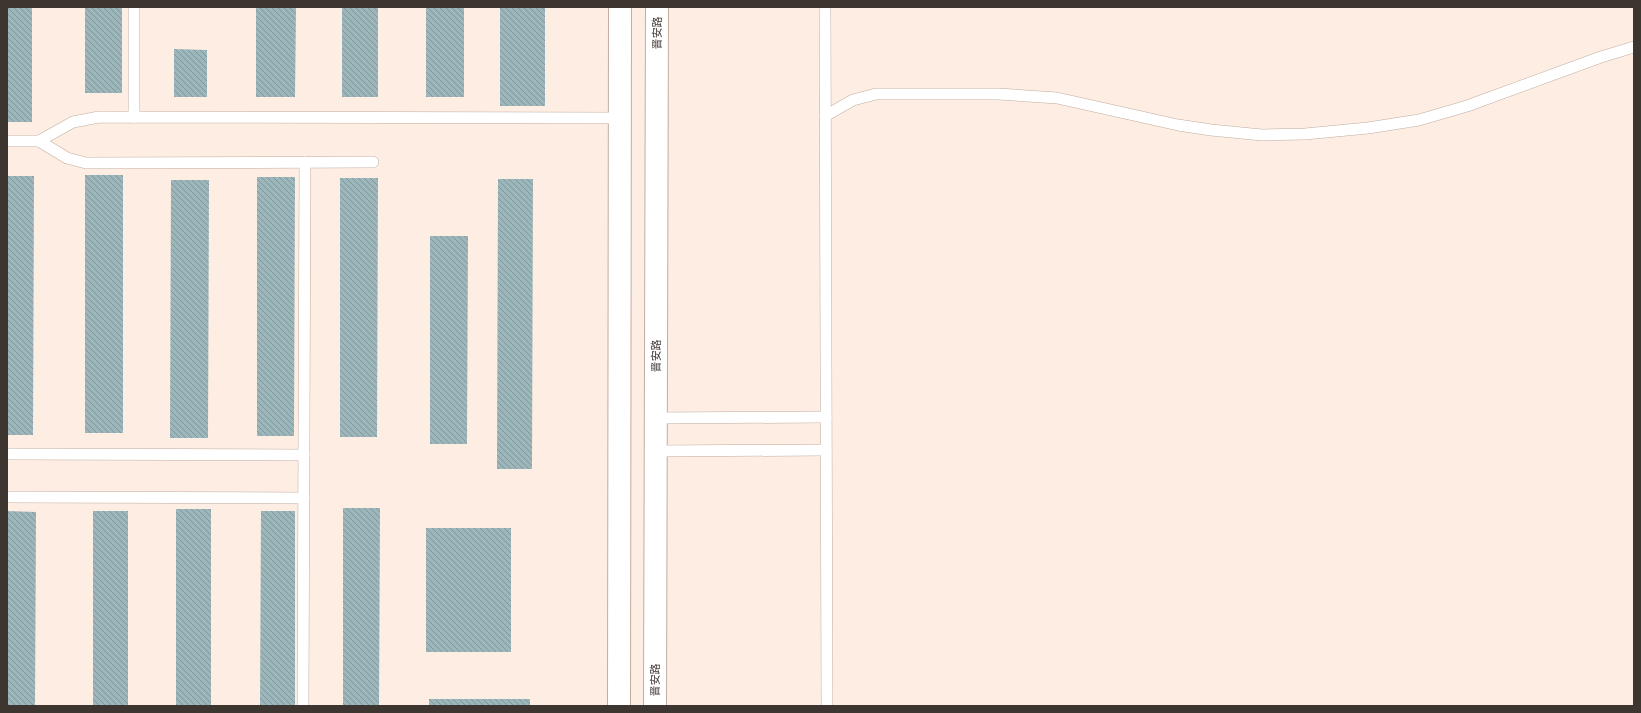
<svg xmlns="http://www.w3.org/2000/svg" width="1641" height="713" font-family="Ubuntu,'Noto Sans SC',sans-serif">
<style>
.building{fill:url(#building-back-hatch)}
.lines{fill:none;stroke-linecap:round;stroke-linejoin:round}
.service-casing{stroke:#c1ada0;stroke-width:12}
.secondary-casing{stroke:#c1ada0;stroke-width:24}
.service{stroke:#fff;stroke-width:11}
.secondary{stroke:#fff;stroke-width:22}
.labels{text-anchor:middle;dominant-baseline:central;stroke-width:4;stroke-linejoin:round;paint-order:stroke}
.street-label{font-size:11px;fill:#3d352f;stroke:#fefefe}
</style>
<defs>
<pattern id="building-back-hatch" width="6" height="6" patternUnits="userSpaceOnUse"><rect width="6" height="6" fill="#9cb7bb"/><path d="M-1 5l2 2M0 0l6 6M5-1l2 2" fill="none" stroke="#809698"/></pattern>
</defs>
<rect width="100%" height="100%" fill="#feede2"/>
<g class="building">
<rect x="7" y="7" width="25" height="115"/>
<rect x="85" y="7" width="37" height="86"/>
<polygon points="256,7 296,7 295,97 256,97"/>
<rect x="342" y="7" width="36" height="90"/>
<rect x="426" y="7" width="38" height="90"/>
<rect x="500" y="7" width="45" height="99"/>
<polygon points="174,49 207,50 207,97 174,97"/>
<rect x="85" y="175" width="38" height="258"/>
<polygon points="7,176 34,176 33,435 7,435"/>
<polygon points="257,177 295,177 294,436 257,436"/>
<polygon points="340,178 378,178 377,437 340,437"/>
<polygon points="498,179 533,179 532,469 497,469"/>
<polygon points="171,180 209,180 208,438 170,438"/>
<polygon points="430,236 468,236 467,444 430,444"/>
<polygon points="343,508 380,508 379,706 343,706"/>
<rect x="176" y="509" width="35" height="197"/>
<polygon points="7,511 36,512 35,706 7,706"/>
<rect x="93" y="511" width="35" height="195"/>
<polygon points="261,511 295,511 295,706 260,706"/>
<rect x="426" y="528" width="85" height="124"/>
<rect x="429" y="699" width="101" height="7"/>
</g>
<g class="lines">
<g class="service-casing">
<g id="service">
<polyline points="825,7 827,706"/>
<polyline points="825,116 853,100 876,94 998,94 1057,98 1178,125 1211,130 1262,135 1305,134 1368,128 1419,120 1467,106 1601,57 1634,47"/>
<polyline points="134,117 134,7"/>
<polyline points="7,141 39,141 73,122 99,117 620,118"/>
<polyline points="39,141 67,158 86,163 373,162"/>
<polyline points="656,418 826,417"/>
<polyline points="656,451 826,450"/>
<polyline points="7,454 304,455"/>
<polyline points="7,497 304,498"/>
<polyline points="303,706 305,162"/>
</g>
</g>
<g class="secondary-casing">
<g id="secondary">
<polyline points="619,706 620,7"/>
<polyline points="655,706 657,7"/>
</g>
</g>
<use href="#service" class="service"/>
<use href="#secondary" class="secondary"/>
</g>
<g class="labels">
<g class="street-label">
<text transform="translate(657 33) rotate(-90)">晋安路</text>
<text transform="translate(656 356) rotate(-90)">晋安路</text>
<text transform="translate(655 680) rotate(-90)">晋安路</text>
</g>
</g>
<rect width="1641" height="713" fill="none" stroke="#3d352f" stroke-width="16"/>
</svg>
